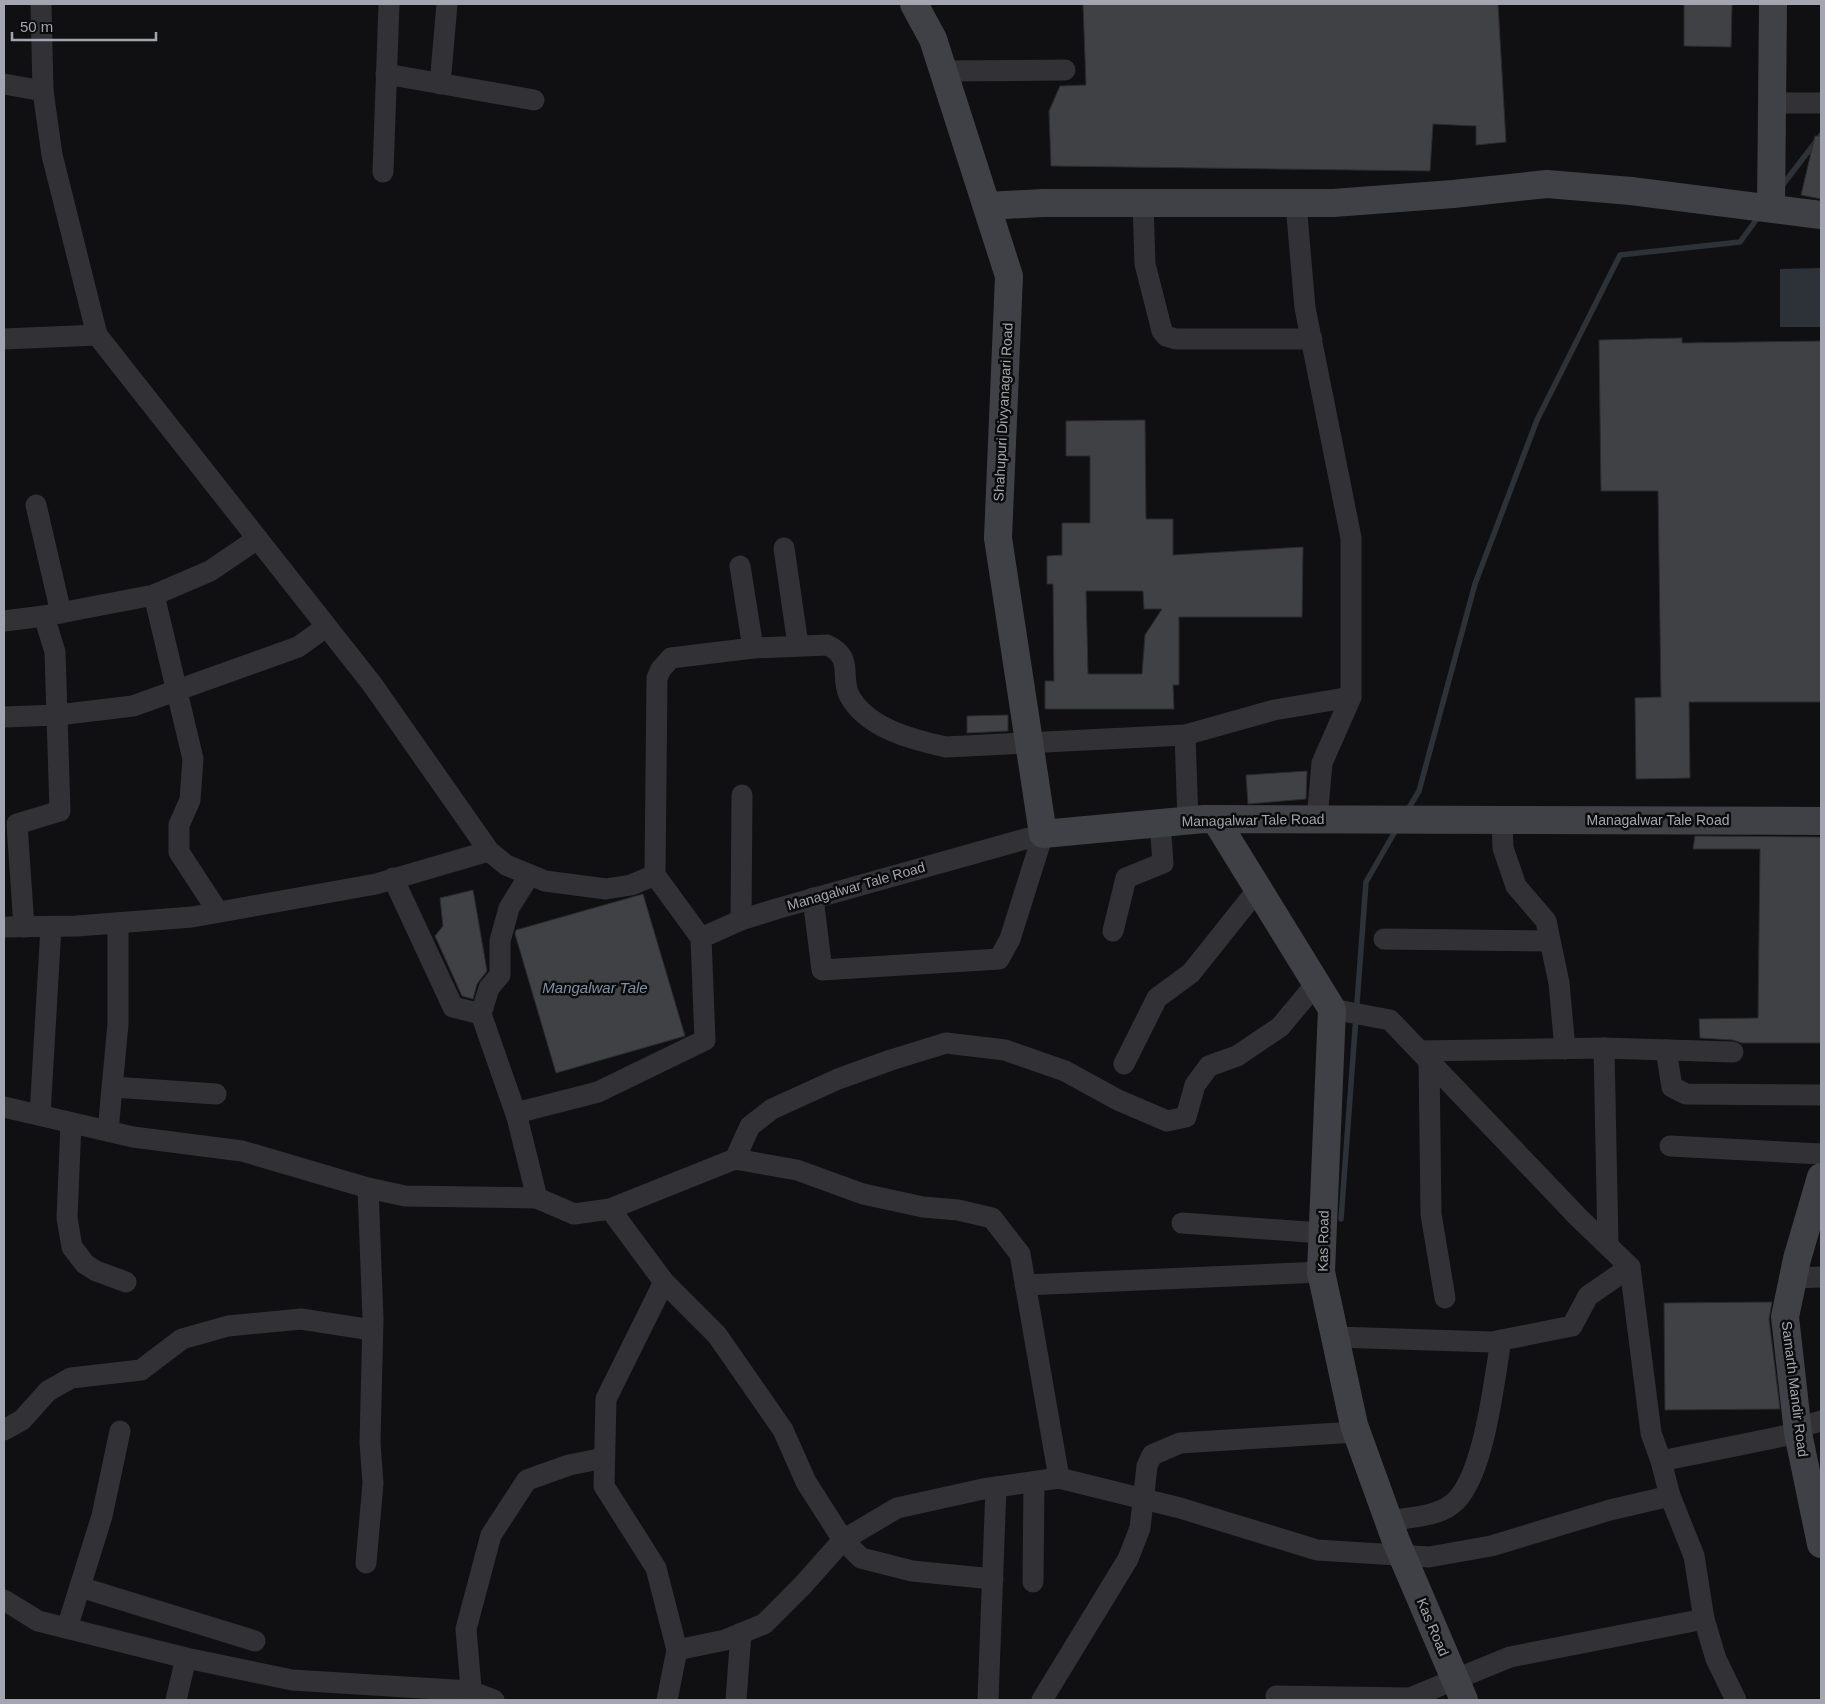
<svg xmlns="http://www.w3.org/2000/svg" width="1825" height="1704" font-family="Arial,sans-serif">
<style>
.water{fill:#2c3238}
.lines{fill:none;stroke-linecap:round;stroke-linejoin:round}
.stream{stroke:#2c3238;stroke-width:5.5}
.building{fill:#404144;stroke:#2b2b2d;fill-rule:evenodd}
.street{stroke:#323236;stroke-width:21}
.secondary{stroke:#404146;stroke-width:28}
.labels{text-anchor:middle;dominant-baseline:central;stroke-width:5;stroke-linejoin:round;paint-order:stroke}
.street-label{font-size:14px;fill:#a3a6b0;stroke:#0c0b0c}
.water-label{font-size:15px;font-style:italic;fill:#7e91a8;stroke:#0c0b0c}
</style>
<rect width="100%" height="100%" fill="#101012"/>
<polygon class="water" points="1821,268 1821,327 1780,327 1780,269"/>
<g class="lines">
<g class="stream">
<polyline points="1781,187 1821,135"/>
<polyline points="1407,811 1419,791 1475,584 1537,420 1620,255 1740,242 1759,216"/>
<polyline points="1341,1219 1366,882 1397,828"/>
</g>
</g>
<g class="building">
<polygon points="1083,4 1498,4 1506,142 1476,145 1476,126 1433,124 1430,171 1051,166 1049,111 1060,86 1086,85"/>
<polygon points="1684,4 1732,4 1731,47 1684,46"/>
<polygon points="1815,136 1821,136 1821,199 1801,195"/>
<polygon points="1682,338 1682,343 1821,341 1821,702 1689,702 1690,778 1636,779 1635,698 1661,697 1658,491 1601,491 1599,340"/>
<path d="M1145 420 1146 519H1173V555L1303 547 1302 617H1179V685H1173L1174 709H1045V681H1054L1053 584H1047V556L1062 555V523H1090V456H1066V421ZM1086 591H1143L1144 609H1162L1145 635 1142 674H1088Z"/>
<polygon points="1008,715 1008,731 967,733 967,716"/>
<polygon points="1307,771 1306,799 1248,804 1246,775"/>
<polygon points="1695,836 1821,837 1821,1043 1742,1043 1733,1040 1700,1038 1699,1019 1758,1018 1760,849 1693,849"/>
<polygon points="473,890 487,971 477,984 473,999 462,996 435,936 443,926 440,898"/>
<polygon points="643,894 685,1036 556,1073 515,934 516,930"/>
<polygon points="1772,1302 1769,1319 1780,1409 1665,1410 1664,1303"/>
</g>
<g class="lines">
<g class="street">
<polyline points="943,71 1065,70"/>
<polyline points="386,74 534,100"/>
<polyline points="4,84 43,91"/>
<polyline points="440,84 447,4"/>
<polyline points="1770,103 1821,103"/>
<polyline points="383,172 389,4"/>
<polyline points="1143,203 1145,264 1162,331 1166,336 1176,339 1312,339"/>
<polyline points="1296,204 1305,308 1351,538 1351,697 1322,763 1317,819"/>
<polyline points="4,339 97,335"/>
<polyline points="36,505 61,613"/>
<polyline points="784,548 798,645"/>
<polyline points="740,566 753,648"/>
<polyline points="154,595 193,759 190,800 179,825 179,852 218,912"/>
<polyline points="4,621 44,616 154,595 210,571 257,539"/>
<polyline points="4,717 58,715 133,706 298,647 326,627"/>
<polyline points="1185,735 1188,821"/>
<polyline points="1502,819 1503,848 1516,886 1546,921 1559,983 1565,1049"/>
<path d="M655 875 657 678 661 669 671 658 753 648 827 645C854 657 840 675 849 695 866 728 913 740 946 747L1185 735 1274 710 1351 697"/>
<polyline points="393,878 453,1007 481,1014"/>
<polyline points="813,898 822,970 999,959 1010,939 1043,834"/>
<polyline points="741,920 742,795"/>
<polyline points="4,927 77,926 192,917 376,884 489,851"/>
<polyline points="24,927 17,824 60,811 55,652 44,616"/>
<polyline points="1113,931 1126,878 1163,863 1160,823"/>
<polyline points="701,938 741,920 776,909 1043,834"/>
<polyline points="1384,939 1550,941"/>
<polyline points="1332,1009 1390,1020 1578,1217 1630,1267 1651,1433 1661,1461 1798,1433"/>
<polyline points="1604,1048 1608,1246"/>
<polyline points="1666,1050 1672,1087 1686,1094 1821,1095"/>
<polyline points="1420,1051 1604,1048 1733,1052"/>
<polyline points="1429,1060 1431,1214 1445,1298"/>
<polyline points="1124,1064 1157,998 1191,973 1258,889"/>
<polyline points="113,1087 216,1094"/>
<polyline points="4,1107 133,1137 242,1151 368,1188 405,1196 537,1198 516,1113 598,1092 705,1040 701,938 655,875 631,885 606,889 545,881 506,865 489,851 372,684 97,335 52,155 43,91 41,4"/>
<polyline points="40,1115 51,927"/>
<polyline points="518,1120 481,1014 489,988 500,975 500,941 509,908 529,876"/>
<polyline points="71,1123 67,1218 72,1247 85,1264 96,1271 126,1282"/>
<polyline points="108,1131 118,1024 118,923"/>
<polyline points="1670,1146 1821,1154"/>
<polyline points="735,1159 750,1126 772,1109 838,1079 891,1060 946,1043 1005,1050 1065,1071 1118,1100 1167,1121 1186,1117 1195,1085 1209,1066 1237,1056 1280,1027 1316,984"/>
<polyline points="537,1198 574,1214 610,1209 735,1159 797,1170 863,1194 923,1207 958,1210 992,1218 1020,1254 1059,1478"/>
<polyline points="610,1209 664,1282"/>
<polyline points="1182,1223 1322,1233"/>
<polyline points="1793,1278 1821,1277"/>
<polyline points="1025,1285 1321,1272"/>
<polyline points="1335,1337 1492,1342 1572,1326 1588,1296 1630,1267"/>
<polyline points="1797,1428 1821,1421"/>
<polyline points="4,1430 22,1420 48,1391 71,1378 141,1370 182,1339 228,1326 301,1319 372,1330"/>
<polyline points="1670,1496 1694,1556 1704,1619 1716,1659 1736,1700"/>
<path d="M1389 1521C1408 1517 1435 1517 1451 1505 1484 1482 1494 1380 1501 1340"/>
<polyline points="366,1563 373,1483 370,1443 373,1319 368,1188"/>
<polyline points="993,1579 912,1571 861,1558 843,1540 806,1482 783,1430 717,1335 664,1282 606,1399 604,1486 656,1568 677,1650 725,1640 764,1624 803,1585 843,1540 897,1508 983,1489 1059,1478 1180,1508 1317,1550 1429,1557 1491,1546 1610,1510 1670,1496 1661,1461"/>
<polyline points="1033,1582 1034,1482"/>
<polyline points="80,1587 255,1641"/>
<polyline points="4,1600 38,1621 186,1658 292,1680 470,1691 494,1700"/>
<polyline points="67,1628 102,1516 120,1431"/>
<polyline points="1276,1696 1410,1698 1510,1657 1704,1619"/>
<polyline points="176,1700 186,1658"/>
<polyline points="472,1700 466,1629 491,1535 527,1480 569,1465 604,1458"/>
<polyline points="667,1700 677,1650"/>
<polyline points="736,1700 741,1633"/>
<polyline points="988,1700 996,1487"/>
<polyline points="1042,1700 1128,1559 1140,1528 1147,1466 1152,1455 1180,1443 1356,1432"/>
</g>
<g class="secondary">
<polyline points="914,4 933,39 1009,276 998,538 1043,834 1204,819 1821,821"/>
<polyline points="987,206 1043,203 1333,203 1453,194 1547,184 1631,191 1821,215"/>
<polyline points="1771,208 1773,4"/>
<polyline points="1215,819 1332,1009 1321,1272 1354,1425 1396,1541 1464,1700"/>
<polyline points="1821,1177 1797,1259 1785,1317 1798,1433 1821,1544"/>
</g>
</g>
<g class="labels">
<g class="street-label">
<text transform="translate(1003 412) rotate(-87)">Shahupuri Divyanagari Road</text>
<text transform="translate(1253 820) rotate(-1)">Managalwar Tale Road</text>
<text x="1658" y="820">Managalwar Tale Road</text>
<text transform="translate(856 886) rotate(-16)">Managalwar Tale Road</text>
<text transform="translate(1323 1241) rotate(-89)">Kas Road</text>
<text transform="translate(1795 1389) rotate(83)">Samarth Mandir Road</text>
<text transform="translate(1433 1627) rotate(67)">Kas Road</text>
</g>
<g class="water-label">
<text x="595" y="987">Mangalwar Tale</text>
</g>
</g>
<rect width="1825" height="1704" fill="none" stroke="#a3a6b0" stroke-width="10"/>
<path d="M12 32v8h144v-8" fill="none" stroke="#a3a6b0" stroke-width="2.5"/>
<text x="20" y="32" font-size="15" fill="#a3a6b0" stroke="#0c0b0c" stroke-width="4" paint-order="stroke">50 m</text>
</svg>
